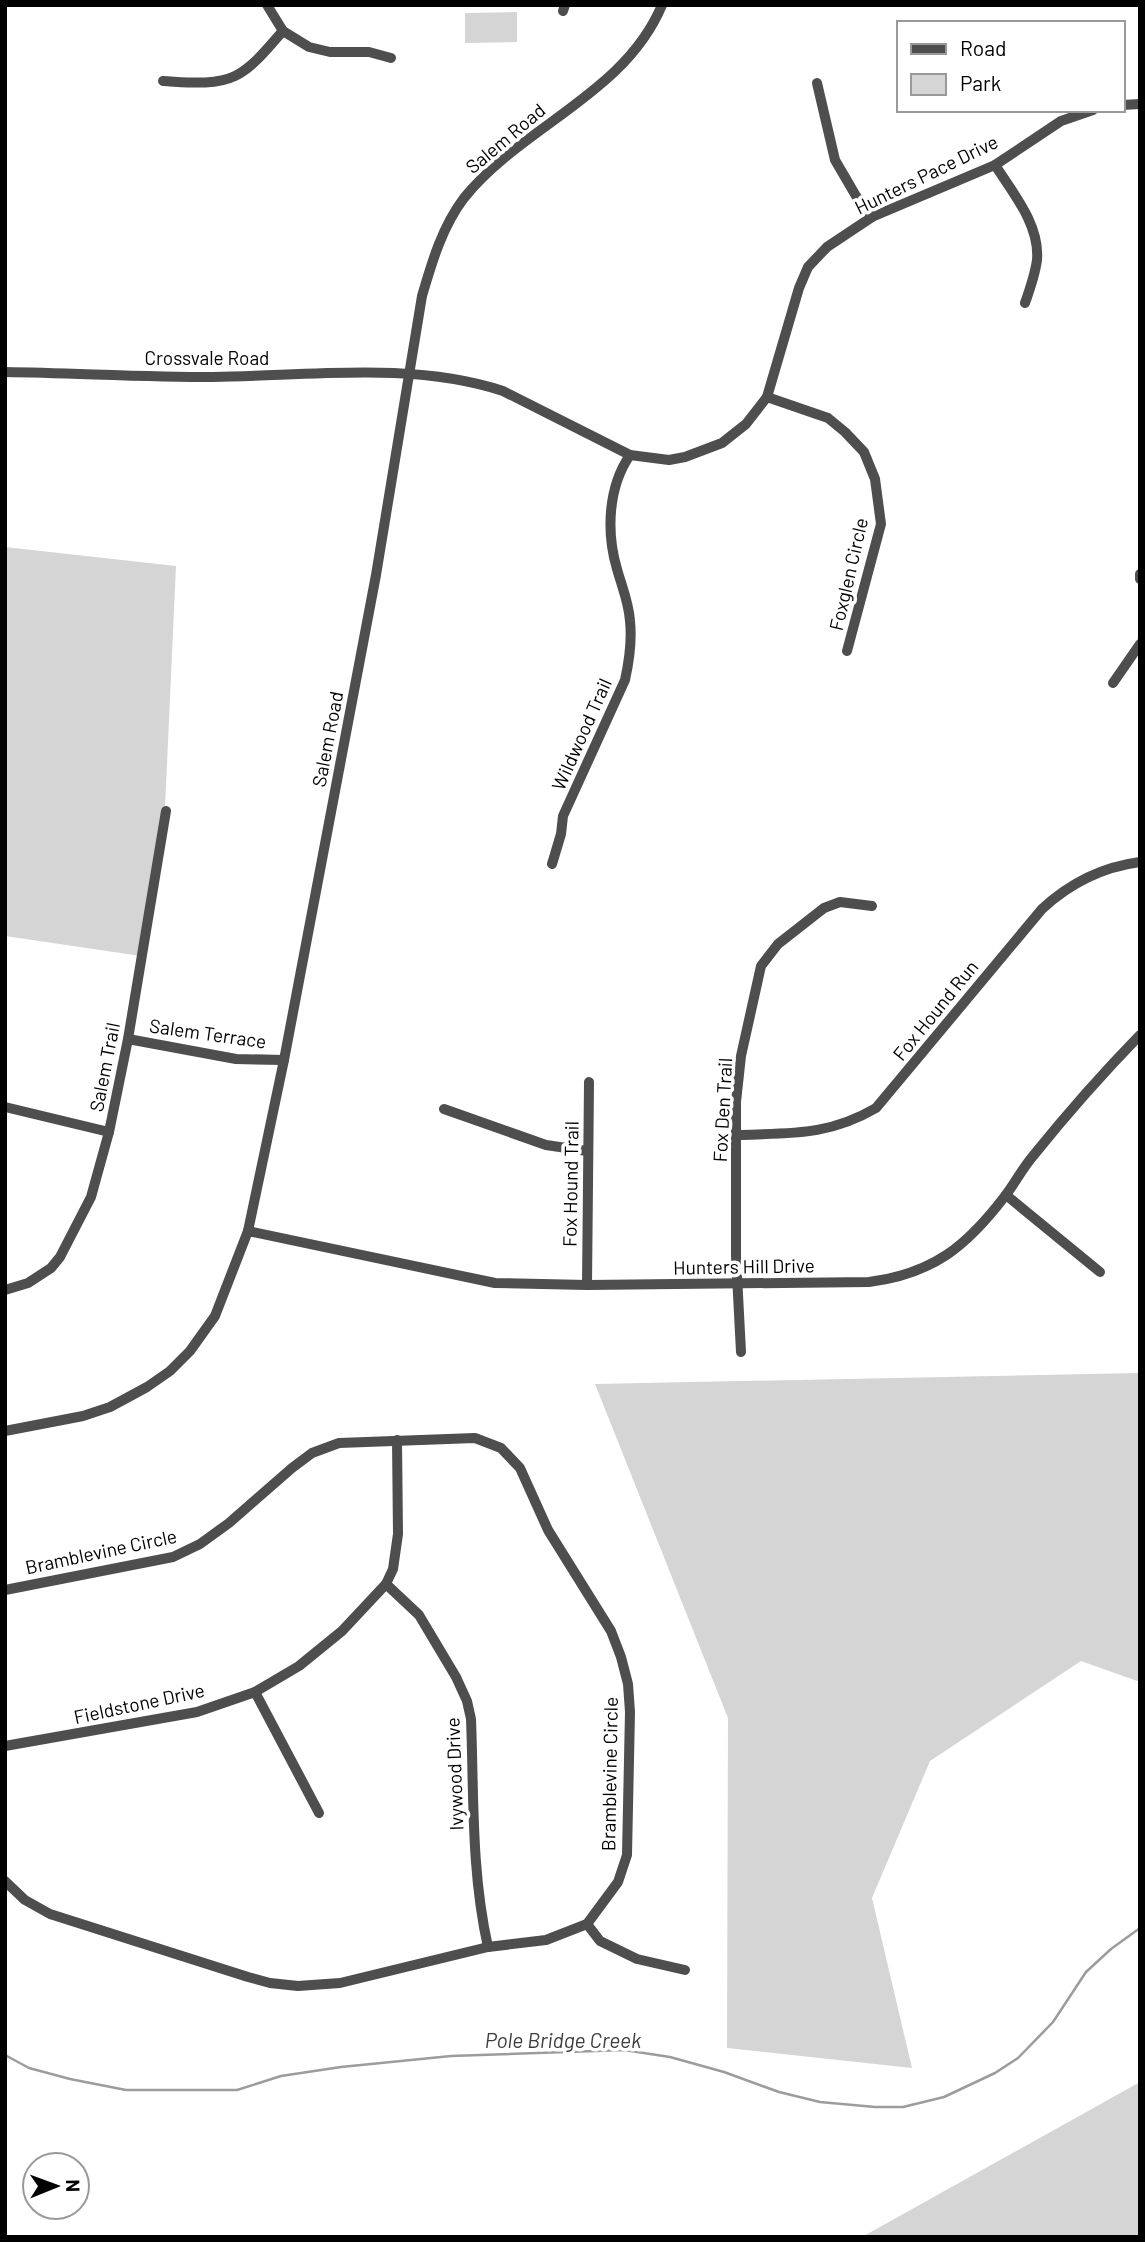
<svg xmlns="http://www.w3.org/2000/svg" width="1145" height="2242" font-family="Barlow,sans-serif">
<style>
.green{fill:#d5d5d5}
.lines{fill:none;stroke-linecap:round;stroke-linejoin:round}
.stream{stroke:#9c9c9c;stroke-width:2.5}
.minor{stroke:#4e4e4e;stroke-width:10}
.labels{text-anchor:middle;dominant-baseline:central;stroke-width:7;stroke-linejoin:round;paint-order:stroke}
.street-label{font-size:19px;fill:#000;stroke:#fff}
.water-label{font-size:21px;font-style:italic;fill:#3d3d3d;stroke:#fff}
</style>
<rect width="100%" height="100%" fill="#fff"/>
<g class="green">
<polygon points="517,12 517,42 465,43 465,13"/>
<polygon points="5,547 176,566 165,808 141,956 5,936"/>
<polygon points="1140,1373 1140,1682 1081,1661 930,1761 872,1898 912,2068 727,2048 728,1718 595,1384"/>
<polygon points="1140,2082 1140,2237 862,2237"/>
</g>
<g class="lines">
<polyline class="stream" points="5,2055 29,2068 70,2079 126,2090 237,2090 281,2076 341,2067 451,2056 624,2050 670,2057 724,2072 779,2092 820,2102 875,2107 903,2107 944,2097 995,2073 1018,2058 1053,2022 1086,1972 1111,1949 1140,1928"/>
<g class="minor">
<polyline points="267,5 283,31 309,47 330,52 369,52 391,58"/>
<polyline points="563,11 565,5"/>
<path d="M163 81C185 82 214 86 235 76 254 67 269 46 283 31"/>
<polyline points="817,83 835,160 856,196 872,217"/>
<polyline points="1122,105 1140,104"/>
<path d="M995 165C1013 193 1040 225 1037 260 1035 275 1030 289 1025 303"/>
<path d="M5 372C74 373 144 377 213 377 307 376 412 361 503 391L630 455 669 460 685 457 722 443 746 424 767 397 799 288 808 267 827 247 872 217 995 165 1061 121 1093 110"/>
<polyline points="767,397 828,418 845,432 864,452 875,479 881,524 847,651"/>
<polyline points="1140,574 1140,579"/>
<polyline points="1113,683 1140,644"/>
<path d="M552 864 561 834 563 816 625 680C629 662 632 640 630 621 629 603 622 587 617 569 606 532 608 487 630 455"/>
<polyline points="128,1039 236,1059 284,1060"/>
<polyline points="5,1107 109,1132"/>
<polyline points="444,1109 546,1145 587,1151"/>
<path d="M737 1135C791 1133 828 1136 876 1108L1042 909C1070 883 1102 867 1140 862"/>
<polyline points="1006,1195 1100,1272"/>
<path d="M248 1231 495 1283 587 1285 869 1282C933 1274 967 1246 1005 1196 1015 1183 1022 1169 1033 1156 1066 1115 1102 1074 1140 1035"/>
<polyline points="587,1285 589,1082"/>
<polyline points="5,1290 28,1283 51,1268 60,1257 91,1197 109,1132 128,1039 166,811"/>
<polyline points="741,1352 736,1256 736,1102 741,1056 761,966 778,944 824,908 840,902 872,906"/>
<path d="M5 1431 83 1416 110 1407 147 1387 170 1371 190 1351 215 1316 248 1231 284 1060 376 575 422 296C432 262 442 227 464 198 522 126 625 94 662 5"/>
<path d="M386 1584 419 1615 456 1677 467 1701 471 1719C474 1795 471 1871 488 1947"/>
<polyline points="5,1590 173,1557 200,1544 229,1523 292,1468 312,1453 339,1443 475,1438 501,1448 520,1468 548,1530 611,1631 621,1657 628,1684 630,1712 627,1855 618,1882 587,1924 546,1940 488,1947 340,1983 298,1986 270,1983 248,1977 50,1914 25,1900 5,1881"/>
<polyline points="255,1692 319,1813"/>
<polyline points="5,1746 197,1712 255,1692 299,1666 342,1631 386,1584 393,1569 398,1534 397,1440"/>
<polyline points="587,1924 600,1941 637,1959 685,1970"/>
</g>
</g>
<g class="labels">
<g class="street-label">
<text transform="translate(505 138) rotate(-40)">Salem Road</text>
<text transform="translate(926 174) rotate(-26)">Hunters Pace Drive</text>
<text x="207" y="357">Crossvale Road</text>
<text transform="translate(848 574) rotate(-77)">Foxglen Circle</text>
<text transform="translate(581 734) rotate(-66)">Wildwood Trail</text>
<text transform="translate(327 739) rotate(-79)">Salem Road</text>
<text transform="translate(935 1010) rotate(-51)">Fox Hound Run</text>
<text transform="translate(208 1033) rotate(8)">Salem Terrace</text>
<text transform="translate(104 1067) rotate(-79)">Salem Trail</text>
<text transform="translate(722 1110) rotate(-87)">Fox Den Trail</text>
<text transform="translate(570 1184) rotate(-89)">Fox Hound Trail</text>
<text transform="translate(744 1266) rotate(-1)">Hunters Hill Drive</text>
<text transform="translate(101 1551) rotate(-12)">Bramblevine Circle</text>
<text transform="translate(139 1703) rotate(-12)">Fieldstone Drive</text>
<text transform="translate(454 1774) rotate(-92)">Ivywood Drive</text>
<text transform="translate(609 1774) rotate(-89)">Bramblevine Circle</text>
</g>
<g class="water-label">
<text x="563" y="2039">Pole Bridge Creek</text>
</g>
</g>
<rect width="1145" height="2242" fill="none" stroke="#000000" stroke-width="14"/>
<rect x="897" y="21" width="228" height="91" fill="#ffffff" stroke="#999999" stroke-width="2"/>
<rect x="911" y="44" width="35" height="10" fill="#4e4e4e" stroke="#999999" stroke-width="2"/>
<text x="960" y="56" font-size="21" fill="#000000">Road</text>
<rect x="911" y="74" width="35" height="21" fill="#d5d5d5" stroke="#999999" stroke-width="2"/>
<text x="960" y="91" font-size="21" fill="#000000">Park</text>
<g transform="translate(56 2186) rotate(89)"><circle r="33" fill="#ffffff" stroke="#999999" stroke-width="2"/>
<path d="M0-5L12 26L0 18L-12 26Z" fill="#000000"/>
<text y="-10" font-size="19" font-weight="bold" text-anchor="middle" fill="#000000">N</text>
</g>
</svg>
